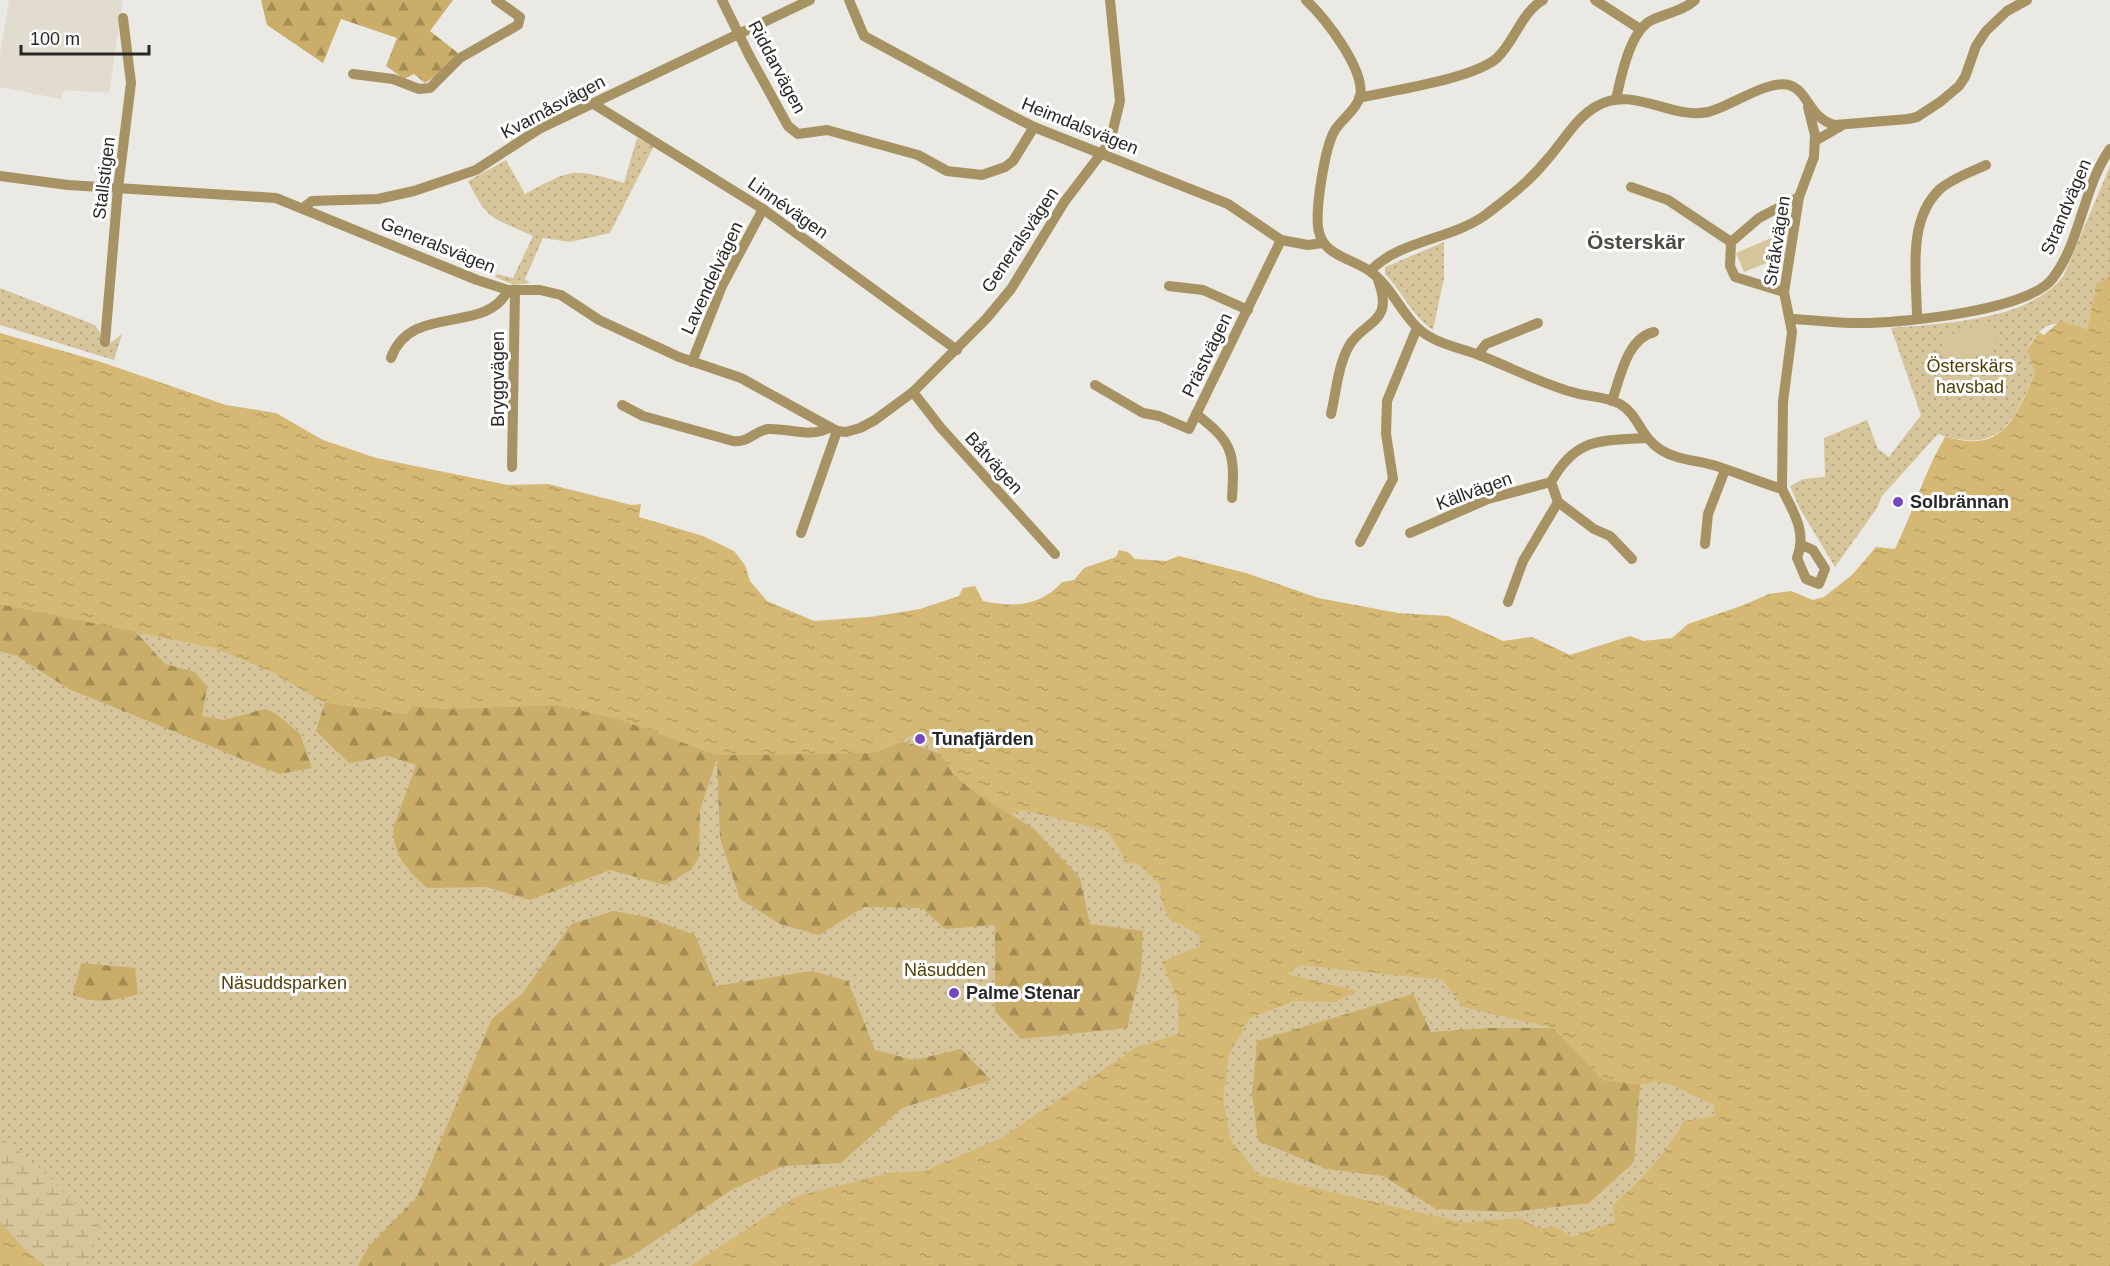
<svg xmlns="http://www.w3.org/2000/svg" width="2110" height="1266" font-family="Helvetica,sans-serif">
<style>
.built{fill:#e2dcd0}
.green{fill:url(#green-dots)}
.forest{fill:url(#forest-firs)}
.wetland{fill:url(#wetland-marsh)}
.pitch{fill:#d6c49b}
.water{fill:url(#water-ripples);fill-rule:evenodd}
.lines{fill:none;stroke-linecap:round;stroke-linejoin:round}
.minor{stroke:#a69262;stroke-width:10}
.poi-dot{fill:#7747bf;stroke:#fff;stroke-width:2}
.labels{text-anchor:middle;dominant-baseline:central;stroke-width:6;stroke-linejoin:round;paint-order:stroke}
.street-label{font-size:18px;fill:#282725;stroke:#fff}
.park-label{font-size:18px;fill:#513e03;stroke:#fff}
.poi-label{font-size:18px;font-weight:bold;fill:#282725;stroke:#fff;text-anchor:start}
.quarter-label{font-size:21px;font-weight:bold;fill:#4d4b46;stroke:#fff}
</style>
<defs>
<pattern id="green-dots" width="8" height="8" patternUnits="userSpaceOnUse" patternTransform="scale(1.5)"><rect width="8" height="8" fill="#d6c49b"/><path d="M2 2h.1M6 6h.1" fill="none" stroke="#b8a885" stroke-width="1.8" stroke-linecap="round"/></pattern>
<pattern id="forest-firs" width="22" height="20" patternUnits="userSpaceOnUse" patternTransform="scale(1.5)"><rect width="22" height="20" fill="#c9ad68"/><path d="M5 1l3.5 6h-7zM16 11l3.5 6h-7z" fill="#a38d55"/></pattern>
<pattern id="wetland-marsh" width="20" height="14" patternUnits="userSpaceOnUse" patternTransform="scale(1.5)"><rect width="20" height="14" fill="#d6c49b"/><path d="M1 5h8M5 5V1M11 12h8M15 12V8" fill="none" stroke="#b8a885"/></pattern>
<pattern id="water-ripples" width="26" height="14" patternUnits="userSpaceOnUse" patternTransform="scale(1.5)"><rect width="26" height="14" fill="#d4b873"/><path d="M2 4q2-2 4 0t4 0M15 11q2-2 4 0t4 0" fill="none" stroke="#b69e63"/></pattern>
</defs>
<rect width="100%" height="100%" fill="#ebe9e3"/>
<polygon class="built" points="9,0 123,0 109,93 64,90 61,99 0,87 0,54"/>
<g class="green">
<path d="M637 138 654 146 610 233 570 242 543 238 525 279 530 283 514 285 495 277 497 274 513 278 533 236C494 218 488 222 468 181L506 160 525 194C574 168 571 168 624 183Z"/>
<path d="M2110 166V275L2096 285 2087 329C2056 320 2043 319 2027 350L2035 373C2020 405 2008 445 1965 440 1956 439 1947 438 1938 434L1882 496 1877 508 1835 567 1800 509 1790 486 1803 479 1825 477 1824 438 1867 420 1878 449 1889 457 1921 415 1891 328C1944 323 2030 321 2064 275Z"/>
<path d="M1444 242V278L1433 330C1412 316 1402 291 1385 274V267Z"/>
<polygon points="0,288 95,325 108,345 122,334 114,360 0,325"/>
<polygon points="416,589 1734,839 1830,1266 37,1266 0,1229 0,601 214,648 271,672 322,702 395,713"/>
</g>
<g class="forest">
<polygon points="261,0 453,0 430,31 458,53 442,72 425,83 414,74 404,79 386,66 397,38 341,19 323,63 267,25"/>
<polygon points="0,604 135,631 165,664 195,672 207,687 202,716 224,720 265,709 275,713 300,734 312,768 279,774 69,689 17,656 0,651"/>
<path d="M325 702 406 714 412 706 447 709 557 705 619 719 717 755 873 753 903 741 941 754 953 773 968 787 1034 829 1080 878 1090 924 1143 931 1141 970 1127 1028 1021 1039 995 1011V925L945 929 922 908 864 907 819 935 780 924 740 899 720 838 717 758 700 810 699 857 691 870 665 885 610 870 530 900 486 887 427 888C407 868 395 860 393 829L416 765 388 756 349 763 316 731Z"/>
<polygon points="614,911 646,917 695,935 716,986 812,971 848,981 875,1050 914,1060 961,1049 991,1080 902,1108 841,1163 783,1166 733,1189 630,1257 609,1266 358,1266 369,1246 417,1197 492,1019 523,993 571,924"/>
<path d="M81 963 135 968 138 994C115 1001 95 1004 73 995Z"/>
<polygon points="1413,994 1431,1032 1491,1028 1553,1028 1603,1080 1640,1085 1634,1162 1589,1203 1512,1212 1436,1209 1383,1176 1327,1169 1258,1141 1252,1093 1257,1041"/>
</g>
<path class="wetland" d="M0 1138C34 1158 69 1198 100 1226L86 1266H45L21 1246 0 1221Z"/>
<g class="pitch">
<polygon points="1778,235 1786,255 1744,272 1736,253"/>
<polygon points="1990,321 1998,348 1949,365 1940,338"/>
</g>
<g class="water">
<path d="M2110 275V1266H691L797 1196 890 1173 925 1171 1001 1138 1137 1047 1178 1034 1179 1003 1162 962 1200 946 1199 934 1169 919 1161 899V885L1138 864 1127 863 1108 831 1023 810 1009 814C991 802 971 791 956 775 943 761 936 743 920 732L873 753 717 755 619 719 557 705 447 709 412 706 407 714 322 702 271 672 214 648 0 604V333L101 362 226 405 276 413 323 440 376 458 508 485 548 484 631 505 641 504 639 517 703 536 734 551 745 565 750 581 767 601 814 621 870 617 920 609 959 596 963 588 975 586 983 601C1013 608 1041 606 1062 582L1074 580 1084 568 1116 557 1119 550 1128 552 1135 559 1166 561 1179 556 1246 573 1318 598 1398 613 1448 616 1503 641 1532 637 1570 655 1630 636 1643 641 1672 638 1688 624 1741 606 1769 594 1791 591 1813 600 1824 597 1852 575 1876 547 1895 549C1913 512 1924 473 1945 437 1955 439 1967 442 1977 441 2010 440 2024 398 2035 373L2027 350 2039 332 2044 335 2060 321 2087 329 2096 285ZM1300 965 1443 980 1463 1007 1553 1028 1603 1080 1640 1085 1656 1081 1672 1085 1714 1105 1715 1116 1684 1121C1668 1152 1639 1182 1613 1205L1615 1222 1572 1237 1556 1227 1538 1228 1519 1218 1465 1223 1258 1175 1230 1139 1223 1098 1229 1054 1250 1018 1294 1001 1335 1002 1357 991 1287 974Z"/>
<polygon points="0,1221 21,1246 45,1266 0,1266"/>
</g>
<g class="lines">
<g class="minor">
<polyline points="722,0 749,55 788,126 798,134 827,130 918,155 947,171 982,175 1005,167 1013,161 1034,127"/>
<polyline points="849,0 864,36 997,108 1034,127 1228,204 1281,240 1308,245 1323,243"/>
<path d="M1306 0C1325 18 1366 70 1360 97 1356 110 1342 119 1335 130 1325 146 1314 213 1319 232 1324 256 1354 259 1371 272 1395 289 1405 325 1432 338 1446 346 1464 349 1479 355 1510 367 1540 383 1572 392 1587 397 1606 396 1620 404 1639 415 1640 437 1661 450 1677 460 1696 460 1713 465 1736 472 1759 482 1782 489 1794 513 1807 532 1797 558L1806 579 1819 584 1825 569 1813 550 1802 545"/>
<polyline points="1595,0 1640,29"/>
<polyline points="353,74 393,79 419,89 430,88 460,58 518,25 520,17 496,0"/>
<path d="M1359 98C1393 90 1473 79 1497 58 1515 41 1521 13 1543 0"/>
<path d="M1616 99C1621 77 1630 30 1652 20 1667 13 1683 11 1695 0"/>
<polyline points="592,103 763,209 957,350"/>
<polyline points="1815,141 1841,126"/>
<polyline points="0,176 68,185 276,198 477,280 508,290 540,290 561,295 599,320 679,357 741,378 837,431 846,432 860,428 875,420 913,392 986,319 1011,289 1065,201 1110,142 1120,101 1110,0"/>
<polyline points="1631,187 1668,200 1731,242"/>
<polyline points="303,208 312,201 378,199 414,191 476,170 539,129 810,0"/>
<path d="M1370 271C1400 240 1449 240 1484 216 1505 200 1528 183 1545 162 1562 144 1575 118 1597 106 1633 85 1671 120 1708 112 1730 107 1768 79 1789 85 1809 91 1809 119 1835 125L1908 119 1917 117 1940 102 1959 86 1965 77 1976 46 1986 31 2007 11 2027 0"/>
<polyline points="1169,286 1203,290 1248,310"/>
<polyline points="1784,292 1735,277 1730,266 1731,242 1759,218 1799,197"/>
<path d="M1792 319C1817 320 1844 324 1869 323 1909 322 2029 310 2053 278 2081 241 2083 187 2110 149"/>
<path d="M1917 319C1917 278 1906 221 1940 189 1953 178 1971 172 1986 165"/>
<polyline points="105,342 118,188 131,83 123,18"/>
<polyline points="1478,354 1486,344 1538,323"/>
<path d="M391 358C411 302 486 336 508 290"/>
<polyline points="692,362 722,286 763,209"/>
<polyline points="1095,385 1143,413 1159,416 1189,429 1281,240"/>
<polyline points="913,392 941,428 1055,554"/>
<path d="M1612 401C1620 378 1627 338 1654 332"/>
<path d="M622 405 643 416 733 441C749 443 754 431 768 429 788 428 811 438 829 428"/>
<path d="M1196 414C1233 442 1235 453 1232 498"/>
<path d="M1331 414C1336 393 1338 365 1349 346 1364 320 1395 324 1378 280"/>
<polyline points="512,467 515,291"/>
<polyline points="1782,489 1783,402 1792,332 1784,292 1799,197 1814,157 1815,135 1808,107"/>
<polyline points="1558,502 1594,529 1610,536 1632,559"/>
<polyline points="801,533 837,431"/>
<polyline points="1410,533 1488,499 1551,482"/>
<polyline points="1360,542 1393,479 1386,434 1387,401 1417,328"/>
<polyline points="1705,544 1708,514 1725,470"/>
<path d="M1508 602 1523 561 1558 502 1551 482C1576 437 1600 441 1645 438"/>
</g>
</g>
<g class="poi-dot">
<circle cx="1898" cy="502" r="6"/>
<circle cx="920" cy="739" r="6"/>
<circle cx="954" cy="993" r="6"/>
</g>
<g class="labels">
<g class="street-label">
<text transform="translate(777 67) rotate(62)">Riddarvägen</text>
<text transform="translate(553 107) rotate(-28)">Kvarnåsvägen</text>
<text transform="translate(1080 126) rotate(22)">Heimdalsvägen</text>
<text transform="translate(104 178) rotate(-83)">Stallstigen</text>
<text transform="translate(2066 207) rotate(-67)">Strandvägen</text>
<text transform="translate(788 208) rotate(35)">Linnévägen</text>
<text transform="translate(1020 240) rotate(-56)">Generalsvägen</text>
<text transform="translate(1777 241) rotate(-81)">Stråkvägen</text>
<text transform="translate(438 245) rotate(22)">Generalsvägen</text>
<text transform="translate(712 278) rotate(-65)">Lavendelvägen</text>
<text transform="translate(1207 355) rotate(-64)">Prästvägen</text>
<text transform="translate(498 379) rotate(-90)">Bryggvägen</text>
<text transform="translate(994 463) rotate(48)">Båtvägen</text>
<text transform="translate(1474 491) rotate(-20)">Källvägen</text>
</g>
<g class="park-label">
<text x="1970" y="366">Österskärs<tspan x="1970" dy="21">havsbad</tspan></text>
<text x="945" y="970">Näsudden</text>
<text x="284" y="983">Näsuddsparken</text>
</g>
<g class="poi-label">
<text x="1910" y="502">Solbrännan</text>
<text x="932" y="739">Tunafjärden</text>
<text x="966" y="993">Palme Stenar</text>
</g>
<g class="quarter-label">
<text x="1636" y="241">Österskär</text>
</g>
</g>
<path d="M21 45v9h128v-9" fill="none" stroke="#282725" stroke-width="3"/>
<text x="30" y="45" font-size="18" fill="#282725" stroke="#ffffff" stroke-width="4.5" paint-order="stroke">100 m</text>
</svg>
